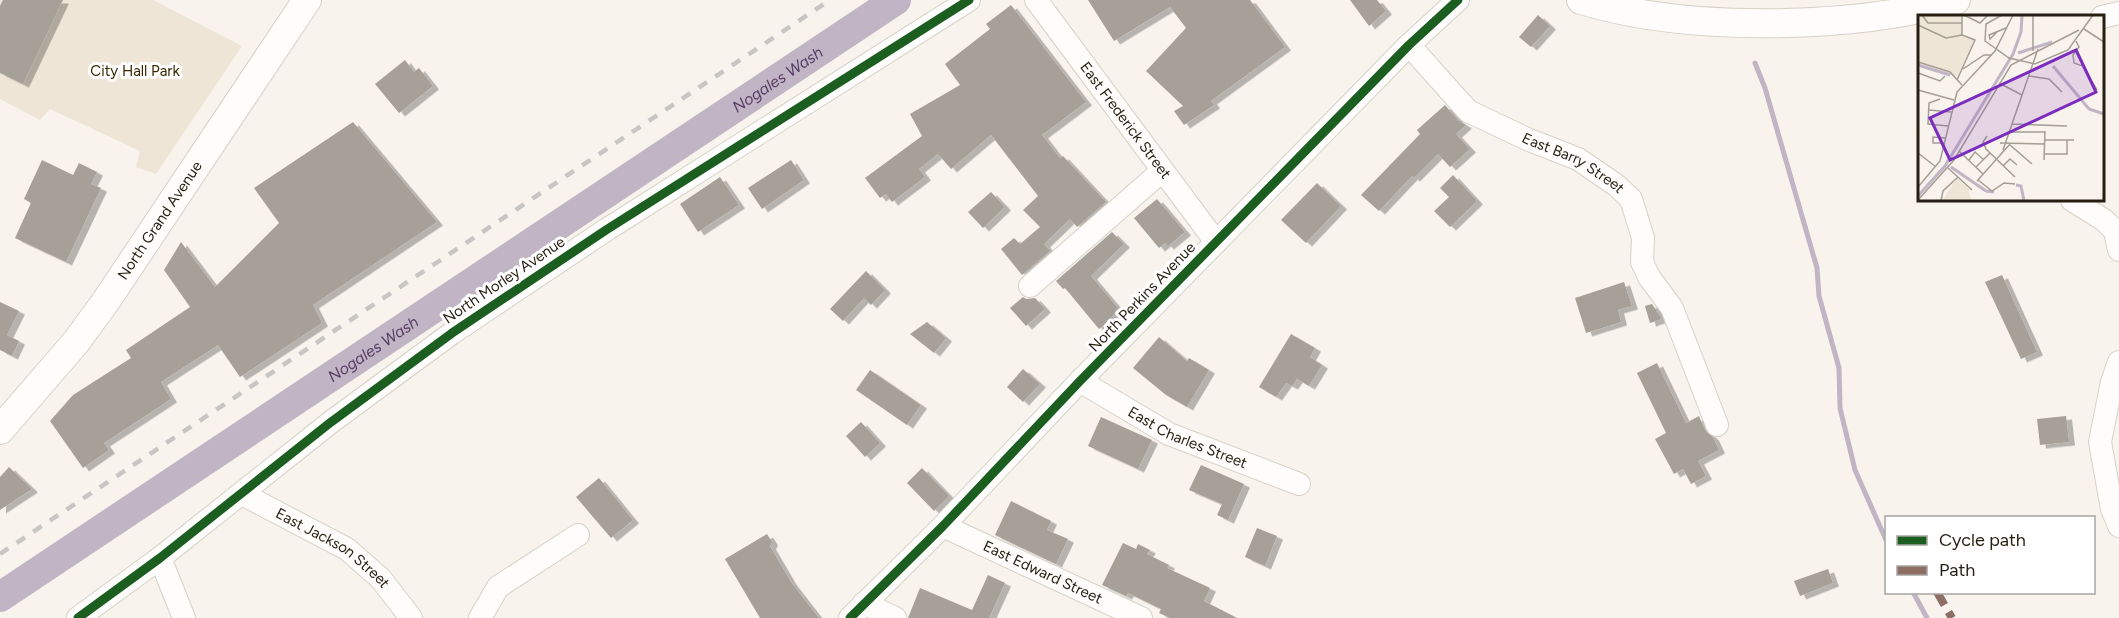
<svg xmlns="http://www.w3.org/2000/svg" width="2119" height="618" font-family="Figtree,sans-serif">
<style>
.green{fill:#efe5d6}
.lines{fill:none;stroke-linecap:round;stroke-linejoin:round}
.stream{stroke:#c1b4c5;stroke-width:5}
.river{stroke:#c1b4c5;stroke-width:30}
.building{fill:#a7a098;filter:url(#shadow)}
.minor-casing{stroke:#d7d1c7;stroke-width:24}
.major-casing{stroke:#d7d1c7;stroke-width:30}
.minor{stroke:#fefdfc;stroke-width:22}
.major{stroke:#fefdfc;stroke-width:28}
.rail{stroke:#c8c6c4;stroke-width:4.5;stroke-dasharray:10 10;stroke-linecap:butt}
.quiet{stroke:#8d6e63;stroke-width:8;stroke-dasharray:15 8;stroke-linecap:butt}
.cycleway-casing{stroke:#fff;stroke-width:13}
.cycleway{stroke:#1b5e20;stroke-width:9}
.labels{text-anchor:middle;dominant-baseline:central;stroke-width:6;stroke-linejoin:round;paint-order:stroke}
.park-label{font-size:15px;fill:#3a2600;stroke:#fff}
.street-label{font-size:15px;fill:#261e12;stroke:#fff}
.water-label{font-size:16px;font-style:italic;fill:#583e67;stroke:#fff}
.inset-river{fill:none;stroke:#c1b4c5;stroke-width:3}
.inset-road{fill:none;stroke:#a49e95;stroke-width:1.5}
.view{fill:#7b2cbf;fill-opacity:0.15;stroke:#7b2cbf;stroke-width:3}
.inset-edge{fill:none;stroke:#261e12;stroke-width:3}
</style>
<defs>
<filter id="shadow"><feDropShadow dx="6" dy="3.5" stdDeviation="0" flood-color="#0004"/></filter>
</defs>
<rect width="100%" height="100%" fill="#f8f3ec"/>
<polygon class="green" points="0,0 153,0 242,46 156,174 136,167 140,151 50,109 40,120 0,99"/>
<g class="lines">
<g class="stream">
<polyline points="1755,63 1765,88 1817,268 1819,296 1839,368 1840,408 1855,470 1886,540"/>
<polyline points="1913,592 1927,618"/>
</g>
<path class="river" id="s1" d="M0 597 896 0"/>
</g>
<g class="building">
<polygon points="3,0 63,0 23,84 0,73 0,6"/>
<polygon points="1088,0 1250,0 1285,47 1211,101 1214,105 1184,125 1174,111 1183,106 1146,71 1186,28 1170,7 1114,41"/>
<polygon points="1350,0 1377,0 1386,11 1369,26"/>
<polygon points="1011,5 1086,102 1042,135 1060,158 1063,156 1106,202 1077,227 1070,219 1044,244 1050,251 1022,275 1001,249 1014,238 1020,244 1040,227 1023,210 1038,196 991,135 951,169 938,154 919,169 925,177 892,202 886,194 880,198 865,178 922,136 910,114 960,85 945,64 990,29 986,24"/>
<polygon points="1538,15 1550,26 1531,47 1519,37"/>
<polygon points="405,60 414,72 419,68 433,86 399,113 375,84"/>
<polygon points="1445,105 1458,120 1466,125 1456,134 1470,149 1450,167 1438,154 1414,178 1412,176 1379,211 1361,195 1420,134 1417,130"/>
<polygon points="353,122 437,222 313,305 322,323 240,377 218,345 161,382 171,399 104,443 109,450 83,468 50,421 73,395 131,358 126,350 190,307 164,270 181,242 215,287 279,223 254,188"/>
<polygon points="42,160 73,175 79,163 97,172 91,184 101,188 66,262 15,238 31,203 24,199"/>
<polygon points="791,160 804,180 762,209 748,188"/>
<polygon points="1453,175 1477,201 1450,227 1434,211 1449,197 1440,188"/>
<polygon points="720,177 739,205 698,232 680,204"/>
<polygon points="1317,183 1341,206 1306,243 1281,220"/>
<polygon points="991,192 1005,207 983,228 968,212"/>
<polygon points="1157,199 1185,232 1168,246 1165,243 1159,248 1134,218"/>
<polygon points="1112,232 1124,244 1091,276 1118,308 1110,320 1099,329 1065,288 1063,289 1056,281"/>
<polygon points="866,271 885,290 871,305 864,298 843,321 830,309"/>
<polygon points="2002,275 2037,352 2021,359 1985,282"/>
<polygon points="1624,282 1632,306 1618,310 1621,322 1586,333 1575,298"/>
<polygon points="1023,297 1026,299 1035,298 1045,309 1026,326 1010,308"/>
<polygon points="0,302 19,311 7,335 19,341 12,356 0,350"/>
<polygon points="1652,304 1662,319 1650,323 1645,306"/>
<polygon points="927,322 946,338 934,353 910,334"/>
<polygon points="1291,334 1315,348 1310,357 1322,365 1309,386 1297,379 1292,386 1286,383 1276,397 1259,387"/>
<polygon points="1159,337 1187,361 1189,358 1209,370 1187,407 1166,395 1133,368"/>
<polygon points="1657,363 1686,423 1699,416 1705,430 1713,437 1719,450 1698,461 1706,476 1691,484 1683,469 1674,474 1655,439 1666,433 1637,373"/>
<polygon points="1023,369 1040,384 1023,402 1007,387"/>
<polygon points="870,370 921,405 907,425 856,390"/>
<polygon points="2066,416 2069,442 2040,445 2037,419"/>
<polygon points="1101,417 1152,440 1138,469 1088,446"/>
<polygon points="861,422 880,443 865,457 846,436"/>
<polygon points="1201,465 1244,484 1228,520 1217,515 1222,504 1189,490"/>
<polygon points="9,467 32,489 0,510 0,477"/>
<polygon points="922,468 949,496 934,511 907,483"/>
<polygon points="599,478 633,520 611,538 576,497"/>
<polygon points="1011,501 1051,521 1047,530 1068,539 1056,564 995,535"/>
<polygon points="1257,528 1277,536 1265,566 1245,557"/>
<polygon points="767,534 772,542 770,546 791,582 819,618 760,618 725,559"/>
<polygon points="1123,543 1136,549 1138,544 1150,550 1147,554 1169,565 1167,568 1210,588 1204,601 1237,618 1170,618 1159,613 1161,609 1128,593 1126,596 1102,585"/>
<polygon points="1828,569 1833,583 1800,596 1794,581"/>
<polygon points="988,575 1005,583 989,618 908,618 920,588 972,610"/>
</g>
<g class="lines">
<g class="minor-casing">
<g id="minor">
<path id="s2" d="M1036 0 1216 242"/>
<polyline points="2102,17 2119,13"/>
<path id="s3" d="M1409 45 1468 111 1527 139 1578 159 1616 185 1631 199 1643 238 1642 262 1649 277 1672 308 1717 425"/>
<polyline points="2072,200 2104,220 2115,231 2119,250"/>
<polyline points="1030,286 1162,171"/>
<polyline points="2119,362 2112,382 2100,442 2112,509 2119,526"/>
<path id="s4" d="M1080 381 1169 434 1299 484"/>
<path id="s5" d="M242 494 347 549 381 579 411 618"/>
<path id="s6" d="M943 526 1141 618"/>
<polyline points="160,558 184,618"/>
<polyline points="864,603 895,618"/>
<polyline points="78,618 160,558 331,422 452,333 606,230 969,0"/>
<polyline points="480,618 498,587 578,535"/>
<polyline points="850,618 943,526 1080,381 1409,45 1458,0"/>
</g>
</g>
<g class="major-casing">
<g id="major">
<path d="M1581 0C1686 32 1850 30 1956 0"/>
<path id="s7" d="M0 430 76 342 106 301 307 0"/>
</g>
</g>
<use href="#minor" class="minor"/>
<use href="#major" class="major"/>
<polyline class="rail" points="0,554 830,0"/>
<polyline class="quiet" points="1937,592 1952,618"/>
<g class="cycleway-casing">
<g id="cycleway">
<polyline points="78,618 160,558 331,422 452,333 606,230 969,0"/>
<polyline points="850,618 943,526 1080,381 1409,45 1458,0"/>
</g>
</g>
<use href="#cycleway" class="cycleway"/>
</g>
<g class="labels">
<g class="park-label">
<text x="135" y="71">City Hall Park</text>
</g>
<g class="street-label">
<text stroke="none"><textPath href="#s2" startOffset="150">East Frederick Street</textPath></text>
<text stroke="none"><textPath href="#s3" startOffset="206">East Barry Street</textPath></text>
<text stroke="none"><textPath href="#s7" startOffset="264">North Grand Avenue</textPath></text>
<text transform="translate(504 280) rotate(-34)">North Morley Avenue</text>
<text transform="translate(1142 297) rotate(-46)">North Perkins Avenue</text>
<text stroke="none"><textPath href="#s4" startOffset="122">East Charles Street</textPath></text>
<text stroke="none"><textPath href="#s5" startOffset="106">East Jackson Street</textPath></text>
<text stroke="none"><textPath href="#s6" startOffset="110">East Edward Street</textPath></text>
</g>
<g class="water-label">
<text stroke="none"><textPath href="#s1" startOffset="934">Nogales Wash</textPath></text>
<text stroke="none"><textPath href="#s1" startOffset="448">Nogales Wash</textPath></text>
</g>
</g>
<g transform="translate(1918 15)">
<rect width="186" height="186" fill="#f8f3ec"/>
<path d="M0 1H43L44 21 56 25 39 62 0 46ZM39 163 50 173 53 185 24 186Z" fill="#efe5d6"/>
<path class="inset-river" d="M100 38 134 27M0 50 32 60M135 51 171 94 186 99M33 152 68 176 76 177M98 170 103 171 106 186M0 181 27 151 95 39 103 17 104 0"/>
<path class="inset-road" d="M4 0 10 8H44M46 0 62 8 70 0M84 0 68 9 67 26 91 43 117 49 150 35 175 0M115 0V36M0 10 28 23 44 20M166 14 186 27M79 17 72 24 71 20 88 13M158 26 161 32 155 40 156 48 165 51 179 75M0 47 32 57 44 70M45 54 66 40H74M0 58 22 66 27 61M111 61 131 64 144 77M39 65 57 25 44 20V0M81 68 104 80M0 75 36 85M22 84 11 88 10 109 30 111M11 95 33 97M94 109 149 111M92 117H127M69 121 65 127 68 134 97 162M127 125H156M27 128H15V122L28 123M82 128 127 129M92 130 114 149M85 135 120 34M41 136 65 159M0 138 18 152M127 139H149V125M51 145 57 137 66 145M126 145 127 116M85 151 92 144 99 150M58 152 72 138M30 153 54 175M60 165 74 176 86 168 97 169M59 166 92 129M0 172 22 146 39 77 77 36 95 0M0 185 36 145 93 50 161 15M23 186 25 176 40 162"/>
<path class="view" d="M158 35 178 77 32 145 12 103Z"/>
<rect width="186" height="186" class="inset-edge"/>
</g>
<rect x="1885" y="516" width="210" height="78" fill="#ffffff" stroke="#a8a5a0" stroke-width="1.5"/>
<rect x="1897" y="536" width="30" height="9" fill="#1b5e20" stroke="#a8a5a0" stroke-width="1.5"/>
<text x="1939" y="546" font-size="18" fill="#261e12">Cycle path</text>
<rect x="1897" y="566" width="30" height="9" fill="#8d6e63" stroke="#a8a5a0" stroke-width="1.5"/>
<text x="1939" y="576" font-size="18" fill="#261e12">Path</text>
</svg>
